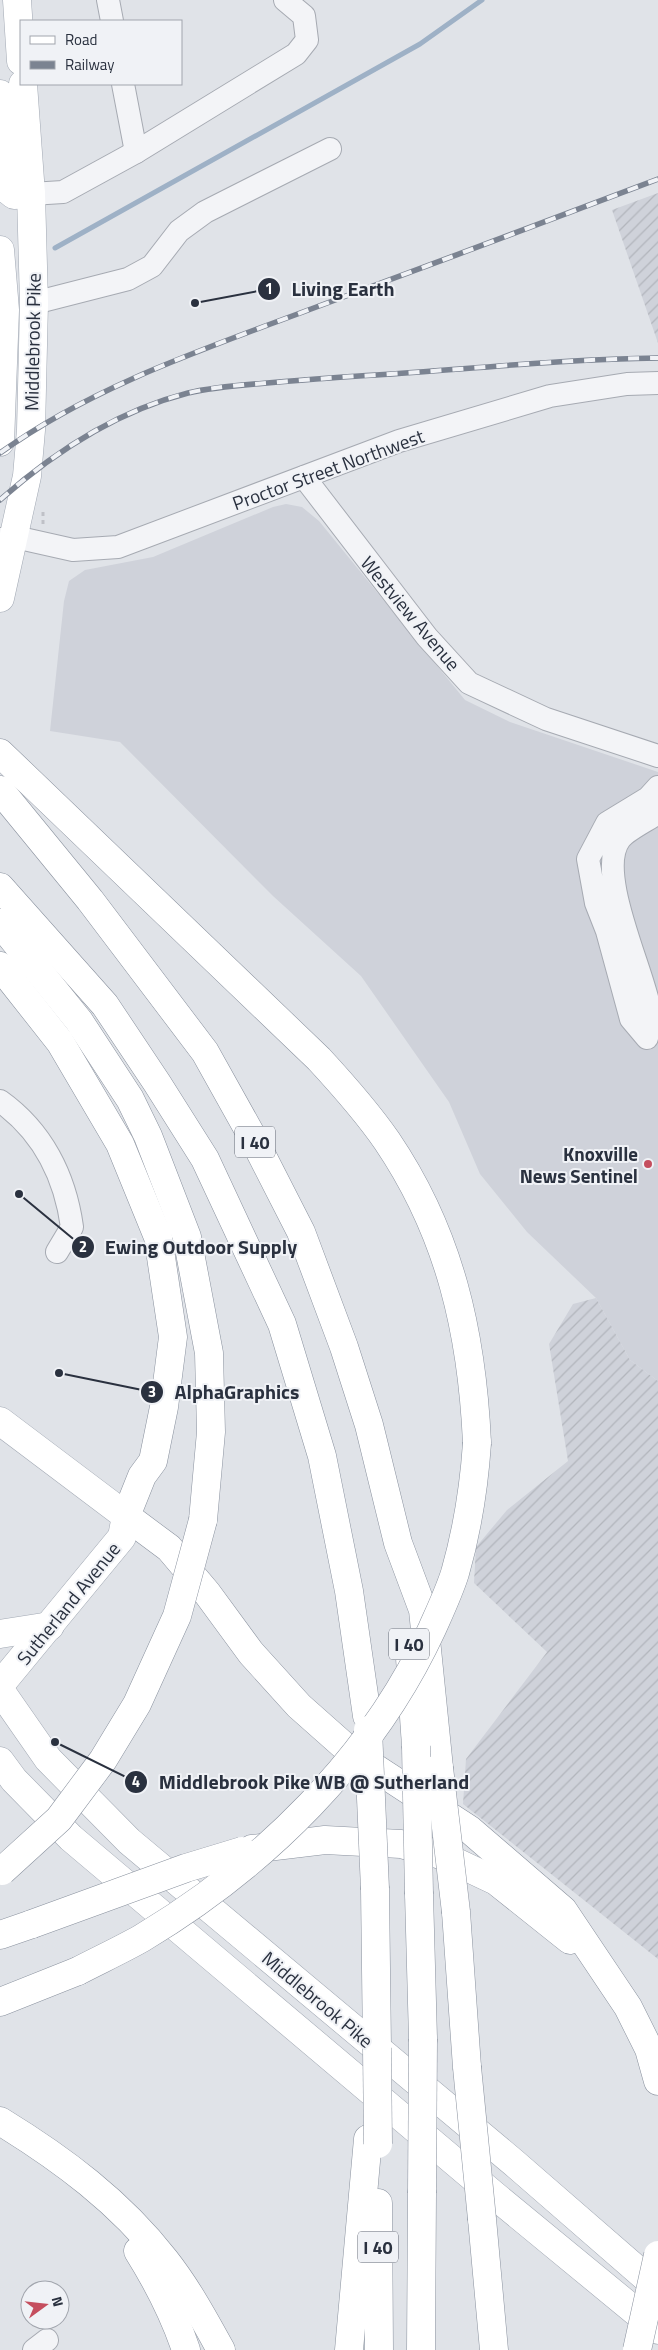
<svg xmlns="http://www.w3.org/2000/svg" width="658" height="2350" font-family="'Titillium Web',sans-serif">
<style>
.built{fill:#cfd2da}
.industrial{fill:url(#industrial-furrows)}
.lines{fill:none;stroke-linecap:round;stroke-linejoin:round}
.stream{stroke:#9eb1c6;stroke-width:5}
.minor-casing{stroke:#a6aab2;stroke-width:24}
.major-casing{stroke:#a1a8b3;stroke-width:29}
.highway-casing{stroke:#89919e;stroke-width:29}
.path{stroke:#bfc1c7;stroke-width:3;stroke-dasharray:4 4;stroke-linecap:butt}
.minor{stroke:#f3f4f7;stroke-width:22}
.major{stroke:#fff;stroke-width:28}
.highway{stroke:#fff;stroke-width:28}
.rail-casing{stroke:#7b8391;stroke-width:5.5}
.rail{stroke:#f0f2f6;stroke-width:4;stroke-dasharray:11;stroke-linecap:butt}
.highway-bridge-casing{stroke:#89919e;stroke-width:29;stroke-linecap:butt}
.highway-bridge{stroke:#fff;stroke-width:28}
.poi-dot{fill:#c54e5e;stroke:#f0f2f6;stroke-width:2}
.labels{text-anchor:middle;dominant-baseline:central;stroke-width:4;stroke-linejoin:round;paint-order:stroke}
.shield{fill:#f0f2f6;stroke:#656b76;stroke-width:1}
.shield-label{font-size:18px;font-weight:bold;fill:#2a313f}
.street-label{font-size:19px;fill:#2a313f;stroke:#f0f2f6}
.poi-label{font-size:19px;font-weight:bold;fill:#2a313f;stroke:#f0f2f6;text-anchor:end}
.leader{fill:none;stroke:#2a313f;stroke-width:2}
.callout-dot{fill:#2a313f;stroke:#f0f2f6;stroke-width:2}
.mark-label{font-size:15px;text-anchor:middle;font-weight:bold;fill:#fff}
.callout-label{font-size:20px;text-anchor:middle;font-weight:bold;fill:#2a313f;stroke:#f0f2f6;stroke-width:4;stroke-linejoin:round;paint-order:stroke}
</style>
<defs>
<pattern id="industrial-furrows" width="10" height="10" patternUnits="userSpaceOnUse" patternTransform="scale(1.25)"><rect width="10" height="10" fill="#cfd2da"/><path d="M-1 1l2-2M0 10L10 0M9 11l2-2" fill="none" stroke="#b2b5bc"/></pattern>
</defs>
<rect width="100%" height="100%" fill="#e0e3e8"/>
<polygon class="built" points="286,504 302,507 319,521 465,700 510,722 658,772 658,1381 630,1360 596,1298 527,1232 480,1174 449,1102 361,976 273,896 120,742 50,731 64,601 69,581 85,570 153,557 273,507"/>
<g class="industrial">
<polygon points="658,193 658,343 612,210"/>
<polygon points="596,1298 630,1360 658,1381 658,1959 463,1804 466,1759 547,1652 474,1583 476,1547 507,1510 568,1461 549,1344 573,1304"/>
</g>
<g class="lines">
<polyline class="stream" points="55,248 420,44 482,0"/>
<g class="minor-casing">
<g id="minor">
<polyline points="108,0 112,21"/>
<polyline points="123,84 136,152"/>
<polyline points="31,194 63,192 136,152 296,54 307,40 304,16 285,0"/>
<polyline points="34,303 128,279 152,266 179,231 205,212 330,149"/>
<polyline points="304,477 427,637 469,683 546,719 658,756"/>
<polyline points="0,539 15,537 73,550 118,547 399,441 550,396 627,384 658,383"/>
<path d="M658 787 648 798 607 823 588 859 596 903 607 931 631 1019 647 1038C648 1031 652 1022 651 1015 646 975 594 873 620 839 627 830 648 820 658 813"/>
<path d="M0 1101C42 1131 65 1176 72 1227L57 1252"/>
<polyline points="34,2350 47,2340"/>
</g>
</g>
<g class="major-casing">
<g id="major">
<polyline points="17,0 21,61"/>
<polyline points="0,94 9,191 14,195 31,194"/>
<polyline points="0,250 5,310 0,442"/>
<polyline points="0,598 27,476 31,430 34,303 31,194 23,84"/>
<polyline points="0,1421 126,1516 122,1537 0,1685"/>
<polyline points="0,1634 50,1626"/>
<polyline points="0,1690 48,1759 129,1841 513,2162 658,2288"/>
<polyline points="0,1761 14,1780 71,1838 494,2195 658,2330"/>
</g>
</g>
<g class="highway-casing">
<g id="highway">
<path d="M0 753 319 1059C343 1085 367 1112 387 1141 450 1234 472 1333 477 1443"/>
<polyline points="0,790 90,900 205,1052 253,1138 301,1232 344,1347 369,1425 398,1543 423,1610 439,1768"/>
<polyline points="0,887 105,1005 157,1083 205,1159 282,1324 322,1456 349,1591 367,1716"/>
<polyline points="0,923 79,1021 130,1099 148,1136 187,1237 209,1353 211,1432 203,1520"/>
<polyline points="0,966 60,1042 120,1144 158,1237 173,1337 164,1407 153,1461 142,1476 126,1516 169,1548 207,1593 251,1653 299,1706 352,1753 470,1830 563,1910 628,2007 649,2049 658,2081"/>
<polyline points="410,1658 416,1746"/>
<polyline points="252,1849 325,1840 401,1844 441,1855 496,1881 570,1940"/>
<polyline points="375,1889 377,2048"/>
<polyline points="419,1894 423,2039"/>
<polyline points="456,1912 467,2067"/>
<polyline points="0,1935 32,1924"/>
<polyline points="0,2002 78,1971"/>
<path d="M0 2121C62 2159 120 2202 165 2260 187 2288 204 2319 221 2350"/>
<polyline points="378,2203 379,2350"/>
<polyline points="482,2219 494,2350"/>
<path d="M138 2251C158 2283 174 2314 186 2350"/>
<polyline points="349,2350 368,2139"/>
<polyline points="421,2350 422,2193"/>
</g>
</g>
<polyline class="path" points="43,524 43,510"/>
<use href="#minor" class="minor"/>
<use href="#major" class="major"/>
<use href="#highway" class="highway"/>
<g class="rail-casing">
<g id="rail">
<path d="M0 453C93 386 204 349 311 309 427 266 542 223 658 179"/>
<path d="M0 500C54 452 117 411 188 393 213 387 241 385 267 383 303 380 339 377 376 375 470 369 564 359 658 358"/>
</g>
</g>
<use href="#rail" class="rail"/>
<g class="highway-bridge-casing">
<g id="highway-bridge">
<polyline points="368,1730 375,1889"/>
<polyline points="416,1746 419,1894"/>
<polyline points="439,1768 456,1912"/>
<polyline points="2,1871 59,1819 103,1760 137,1704 177,1616 203,1520"/>
<polyline points="32,1924 186,1868 242,1851"/>
<path d="M78 1971C99 1960 121 1950 142 1938 264 1865 372 1759 432 1629 440 1611 449 1592 455 1573 467 1531 474 1487 477 1443"/>
<polyline points="377,2048 378,2144"/>
<polyline points="467,2067 482,2219"/>
<polyline points="422,2193 423,2039"/>
<polyline points="637,2350 658,2255"/>
</g>
</g>
<use href="#highway-bridge" class="highway-bridge"/>
</g>
<circle class="poi-dot" cx="648" cy="1164" r="5"/>
<g class="labels">
<g class="shield">
<rect x="235" y="1126.5" width="40" height="31" rx="4"/>
<rect x="389" y="1628.5" width="40" height="31" rx="4"/>
<rect x="358" y="2231.5" width="40" height="31" rx="4"/>
</g>
<g class="shield-label">
<text x="255" y="1142">I 40</text>
<text x="409" y="1644">I 40</text>
<text x="378" y="2247">I 40</text>
</g>
<g class="street-label">
<text transform="translate(32 342) rotate(-89)">Middlebrook Pike</text>
<text transform="translate(328 469) rotate(-20)">Proctor Street Northwest</text>
<text transform="translate(411 613) rotate(50)">Westview Avenue</text>
<text transform="translate(68 1603) rotate(-51)">Sutherland Avenue</text>
<text transform="translate(318 1999) rotate(40)">Middlebrook Pike</text>
</g>
<g class="poi-label">
<text x="638" y="1153">Knoxville<tspan x="638" dy="22">News Sentinel</tspan></text>
</g>
</g>
<path class="leader" d="M195 303L269 289M19 1194L83 1247M59 1373L152 1392M55 1742L136 1782"/>
<g class="callout-dot">
<circle cx="195" cy="303" r="5"/>
<circle cx="19" cy="1194" r="5"/>
<circle cx="59" cy="1373" r="5"/>
<circle cx="55" cy="1742" r="5"/>
<circle cx="269" cy="289" r="12"/>
<circle cx="83" cy="1247" r="12"/>
<circle cx="152" cy="1392" r="12"/>
<circle cx="136" cy="1782" r="12"/>
</g>
<g class="mark-label">
<text x="269" y="294">1</text>
<text x="83" y="1252">2</text>
<text x="152" y="1397">3</text>
<text x="136" y="1787">4</text>
</g>
<g class="callout-label">
<text x="343" y="296">Living Earth</text>
<text x="201" y="1254">Ewing Outdoor Supply</text>
<text x="237" y="1399">AlphaGraphics</text>
<text x="314" y="1789">Middlebrook Pike WB @ Sutherland</text>
</g>
<rect x="20" y="20" width="162" height="65" fill="#f0f2f6" stroke="#a1a5ad"/>
<rect x="30" y="36" width="25" height="8" fill="#ffffff" stroke="#a1a5ad"/>
<text x="65" y="45" font-size="15" fill="#2a313f">Road</text>
<rect x="30" y="61" width="25" height="8" fill="#7b8391" stroke="#a1a5ad"/>
<text x="65" y="70" font-size="15" fill="#2a313f">Railway</text>
<g transform="translate(45 2305) rotate(75)"><circle r="24" fill="#f0f2f6" stroke="#a1a5ad"/>
<path d="M0-4L9 19L0 12L-9 19Z" fill="#c54e5e"/>
<text y="-8" font-size="14" font-weight="bold" text-anchor="middle" fill="#2a313f">N</text>
</g>
</svg>
